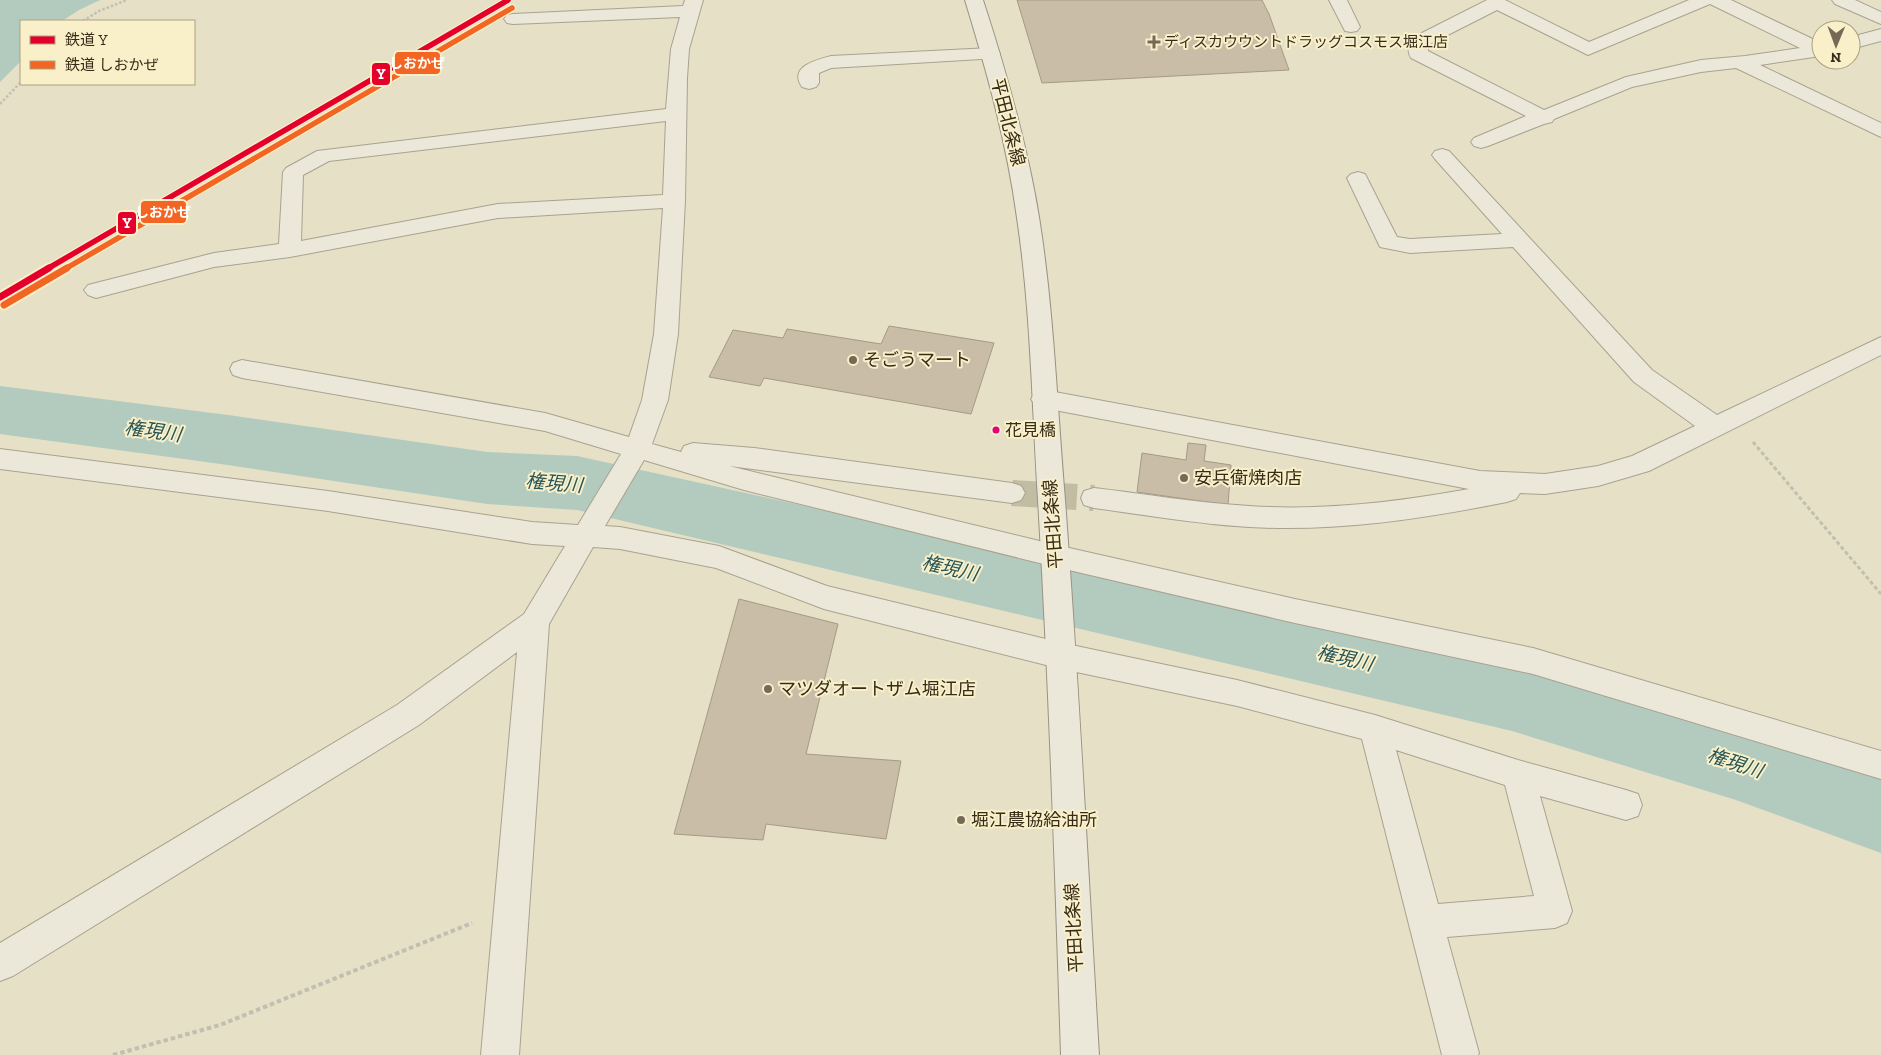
<svg xmlns="http://www.w3.org/2000/svg" width="1881" height="1055" font-family="'Zilla Slab','Noto Sans JP',serif">
<style>
.water{fill:#b3cabe}
.lines{fill:none;stroke-linecap:round;stroke-linejoin:round}
.river{fill:#b3cabe;fill-rule:evenodd}
.building{fill:#c9bda7;stroke:#a49a86}
.minor-tunnel{stroke:#c2bca3;stroke-width:26;stroke-dasharray:26 13;stroke-linecap:butt}
.minor-casing{stroke:#a8a290;stroke-width:2}
.secondary-casing{stroke:#999280;stroke-width:2}
.path-far2{stroke:#c3bfb0;stroke-width:2.5;stroke-dasharray:2.5 2;stroke-linecap:butt}
.path-far1{stroke:#c3bfb0;stroke-width:3;stroke-dasharray:4 2.5;stroke-linecap:butt}
.path{stroke:#c3bfb0;stroke-width:4;stroke-dasharray:4.5 3;stroke-linecap:butt}
.minor{fill:#ebe8d9;fill-rule:evenodd}
.secondary{fill:#ebe8d9;fill-rule:evenodd}
.rail-1-far1-casing{stroke:#f9f0c9;stroke-width:8}
.rail-1-casing{stroke:#f9f0c9;stroke-width:11}
.rail-2-far1-casing{stroke:#f9f0c9;stroke-width:8}
.rail-2-casing{stroke:#f9f0c9;stroke-width:11}
.rail-1-far1{stroke:#e4002b;stroke-width:5.5}
.rail-1{stroke:#e4002b;stroke-width:7}
.rail-2-far1{stroke:#f26522;stroke-width:5.5}
.rail-2{stroke:#f26522;stroke-width:7}
.poi-dot{fill:#746a56;stroke:#f9f0c9;stroke-width:2}
.bus-dot{fill:#e5007d;stroke:#f9f0c9;stroke-width:2}
.labels{text-anchor:middle;dominant-baseline:central;stroke-width:4;stroke-linejoin:round;paint-order:stroke}
.far-poi-label{font-size:15px;fill:#372b19;stroke:#f9f0c9;text-anchor:start}
.bus-label{font-size:17px;fill:#372b19;stroke:#f9f0c9;text-anchor:start}
.street-label{font-size:18px;fill:#372b19;stroke:#f9f0c9}
.poi-label{font-size:18px;fill:#372b19;stroke:#f9f0c9;text-anchor:start}
.water-label{font-size:19px;font-style:italic;fill:#265558;stroke:#f9f0c9}
.line-badge{stroke:#f9f0c9;stroke-width:2}
.badge-label{font-size:14px;text-anchor:middle;font-weight:bold;fill:#fff}
</style>
<rect width="100%" height="100%" fill="#e5e0c6"/>
<polygon class="water" points="0,0 100,0 79,10 62,21 21,21 21,61 0,82"/>
<g class="lines">
<polygon class="river" points="0,386 228,415 487,452 577,456 1512,661 1736,724 1881,773 1881,853 1736,800 1512,731 577,510 487,504 228,465 0,434"/>
</g>
<g class="building">
<polygon points="1017,0 1262,0 1269,14 1289,70 1042,83"/>
<polygon points="889,326 994,343 971,414 764,378 760,386 709,377 733,330 783,338 787,329 881,344"/>
<polygon points="1188,443 1206,445 1204,461 1231,465 1228,505 1137,492 1142,453 1186,460"/>
<polygon points="739,599 838,624 806,754 901,761 886,839 766,824 763,840 674,834"/>
</g>
<g class="lines">
<polyline class="minor-tunnel" points="1012,493 1094,498"/>
<g class="minor-casing">
<g id="minor">
<path d="M685 0H703L689 49 687 78 685 201 678 334 668 400 652 444 681 452 684 446 693 443 754 448 1012 483 1021 486 1025 493 1021 500 1012 503 729 466 1056 545 1295 599 1533 648 1881 751V779L1533 674 1295 623 1056 567 744 490 644 460 605 526 620 527 719 546 827 586 1062 643 1237 680 1375 715 1518 760 1626 790 1638 794 1642 805 1638 816 1626 820 1540 796 1572 911 1567 923 1555 928 1447 937 1479 1053 1478 1055H1442L1362 739 1237 706 1062 669 824 609 716 568 620 549 593 547 549 624 519 1055H481L517 652 419 725 13 976 0 981V943L397 705 524 614 565 546 532 544 328 511 0 469V449L328 491 532 522 578 525 621 454 545 431 242 378 233 375 230 369 233 363 242 360 545 413 629 437 642 400 654 334 663 208 498 218 290 257 214 267 96 298 88 295 84 290 88 285 214 253 279 244 283 172 286 168 317 151 666 109 671 49 680 17 513 24 507 23 504 19 507 15 513 14 683 6ZM666 121 663 195 498 204 301 241 303 175 329 161ZM1396 750 1505 785 1534 896 1438 904Z"/>
<polygon points="1329,0 1347,0 1360,27 1357,31 1351,32 1345,31"/>
<path d="M1487 0H1505L1589 42 1689 0H1731L1821 43V56L1760 65 1881 123V137L1736 68 1701 72 1632 87 1554 119 1552 122 1544 124 1488 146 1481 148 1474 146 1471 142 1474 138 1526 116 1411 58C1407 52 1408 44 1412 38ZM1710 4 1800 48 1745 56 1701 60 1626 77 1544 110 1428 51V45L1497 10 1588 55Z"/>
<polygon points="1832,0 1855,0 1881,12 1881,24 1835,4"/>
<polygon points="1881,29 1881,41 1851,49 1851,37"/>
<path d="M991 48 998 50 1000 54 998 58 831 68 819 73V83L816 87 809 89 802 87C788 66 817 60 831 56Z"/>
<path d="M1442 149 1449 151 1652 370 1717 415 1881 337V355L1649 471 1598 486 1545 494 1520 493 1516 499 1507 502C1422 519 1336 532 1249 527 1197 524 1146 515 1094 508L1084 505 1081 498 1084 491 1094 488C1146 494 1197 503 1249 506 1323 511 1397 502 1469 489L1044 408 1035 405 1031 399 1035 393 1044 390 1480 471 1545 474 1598 466 1632 456 1695 426 1634 382 1513 247 1410 253 1380 247 1347 178 1351 174 1358 172 1365 174 1397 237 1410 239 1502 234 1435 159 1432 155 1435 151Z"/>
</g>
</g>
<g class="secondary-casing">
<path id="secondary" d="M965 0H983C1006 71 1027 143 1039 217 1054 311 1057 406 1065 500 1079 685 1088 870 1099 1055H1061C1055 870 1049 685 1038 500 1032 406 1031 311 1017 218 1007 144 987 72 965 0Z"/>
</g>
<g class="path-far2">
<polyline points="83,21 99,11 127,0"/>
<polyline points="0,104 21,82"/>
</g>
<polyline class="path-far1" points="1753,442 1881,594"/>
<polyline class="path" points="113,1055 220,1025 472,923"/>
<use href="#minor" class="minor"/>
<use href="#secondary" class="secondary"/>
<g class="rail-1-far1-casing">
<polyline id="rail-1-far1" points="47,269 508,0"/>
</g>
<g class="rail-1-casing">
<polyline id="rail-1" points="0,297 49,268"/>
</g>
<g class="rail-2-far1-casing">
<polyline id="rail-2-far1" points="65,269 512,8"/>
</g>
<g class="rail-2-casing">
<polyline id="rail-2" points="4,305 67,268"/>
</g>
<use href="#rail-1-far1" class="rail-1-far1"/>
<use href="#rail-1" class="rail-1"/>
<use href="#rail-2-far1" class="rail-2-far1"/>
<use href="#rail-2" class="rail-2"/>
</g>
<g class="poi-dot">
<path d="M1151.5 34.5h5v5h5v5h-5v5h-5v-5h-5v-5h5z"/>
<circle cx="853" cy="360" r="5"/>
<circle cx="1184" cy="478" r="5"/>
<circle cx="768" cy="689" r="5"/>
<circle cx="961" cy="820" r="5"/>
</g>
<circle class="bus-dot" cx="996" cy="430" r="4.5"/>
<g class="labels">
<g class="far-poi-label">
<text x="1164" y="42">ディスカウウントドラッグコスモス堀江店</text>
</g>
<g class="bus-label">
<text x="1005" y="430">花見橋</text>
</g>
<g class="street-label">
<text transform="translate(1008 122) rotate(76)">平田北条線</text>
<text transform="translate(1053 524) rotate(-94)">平田北条線</text>
<text transform="translate(1074 928) rotate(-93)">平田北条線</text>
</g>
<g class="poi-label">
<text x="863" y="360">そごうマート</text>
<text x="1194" y="478">安兵衛焼肉店</text>
<text x="778" y="689">マツダオートザム堀江店</text>
<text x="971" y="820">堀江農協給油所</text>
</g>
<g class="water-label">
<text transform="translate(153 431) rotate(8)">権現川</text>
<text transform="translate(554 483) rotate(5)">権現川</text>
<text transform="translate(950 568) rotate(13)">権現川</text>
<text transform="translate(1345 658) rotate(13)">権現川</text>
<text transform="translate(1735 763) rotate(18)">権現川</text>
</g>
</g>
<g class="line-badge">
<rect x="394" y="51" width="47" height="24" rx="5" fill="#f26522"/>
<rect x="371" y="62" width="20" height="24" rx="5" fill="#e4002b"/>
<rect x="140" y="200" width="47" height="24" rx="5" fill="#f26522"/>
<rect x="117" y="211" width="20" height="24" rx="5" fill="#e4002b"/>
</g>
<g class="badge-label">
<text x="417" y="68">しおかぜ</text>
<text x="381" y="79">Y</text>
<text x="163" y="217">しおかぜ</text>
<text x="127" y="228">Y</text>
</g>
<rect x="20" y="20" width="175" height="65" fill="#f9f0c9" stroke="#aba183"/>
<rect x="30" y="36" width="25" height="8" fill="#e4002b" stroke="#aba183"/>
<text x="65" y="45" font-size="15" fill="#372b19">鉄道 Y</text>
<rect x="30" y="61" width="25" height="8" fill="#f26522" stroke="#aba183"/>
<text x="65" y="70" font-size="15" fill="#372b19">鉄道 しおかぜ</text>
<g transform="translate(1836 45) rotate(181)"><circle r="24" fill="#f9f0c9" stroke="#aba183"/>
<path d="M0-4L9 19L0 12L-9 19Z" fill="#746a56"/>
<text y="-8" font-size="14" font-weight="bold" text-anchor="middle" fill="#372b19">N</text>
</g>
</svg>
